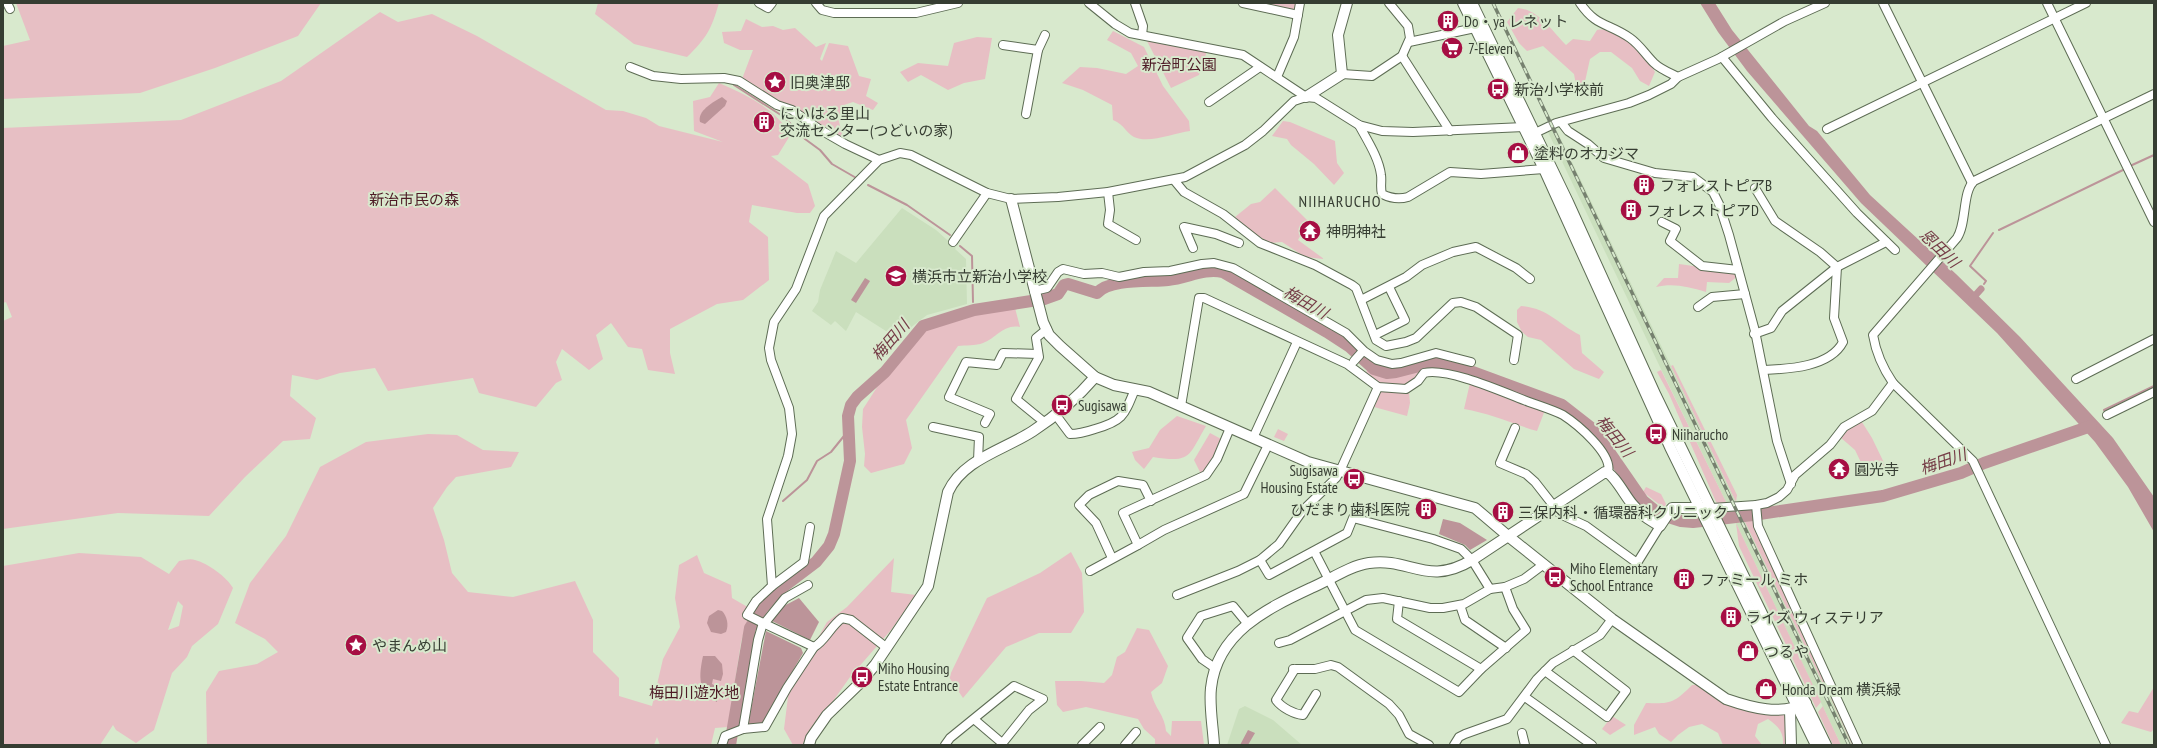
<svg xmlns="http://www.w3.org/2000/svg" width="2157" height="748" font-family="'PT Sans Narrow','Noto Sans JP',sans-serif">
<style>
.built{fill:#cadfbd}
.green{fill:#e7bfc4;fill-rule:evenodd}
.water{fill:#bc9499}
.lines{fill:none;stroke-linecap:round;stroke-linejoin:round}
.stream{stroke:#bc9499;stroke-width:2}
.canal{stroke:#bc9499;stroke-width:7}
.river{stroke:#bc9499;stroke-width:12}
.minor-casing{stroke:#5d6c54;stroke-width:10}
.tertiary-casing{stroke:#5d6c54;stroke-width:12}
.minor{stroke:#fff;stroke-width:8}
.tertiary{stroke:#fff;stroke-width:10}
.rail-casing{stroke:#76816f;stroke-width:3.5}
.rail{stroke:#d8e9cd;stroke-width:2;stroke-dasharray:6;stroke-linecap:butt}
.labels{text-anchor:middle;dominant-baseline:central;stroke-width:4;stroke-linejoin:round;paint-order:stroke}
.poi-label{font-size:15px;fill:#363d32;stroke:#d8e9cd;text-anchor:start}
.park-label{font-size:15px;fill:#4d1a25;stroke:#d8e9cd}
.neighbourhood-label{font-size:16px;letter-spacing:1px;fill:#363d32;stroke:#d8e9cd}
.water-label{font-size:16px;font-style:italic;fill:#753d47;stroke:#d8e9cd}
</style>
<rect width="100%" height="100%" fill="#d8e9cd"/>
<g class="built">
<polygon points="1555,127 1671,366 1736,502 1727,504 1660,367 1547,130"/>
<polygon points="902,208 936,230 956,248 955,249 966,259 967,304 927,315 897,338 856,312 846,331 835,321 831,325 812,311 818,302 820,290 836,251 856,263"/>
<polygon points="1745,522 1831,699 1852,745 1841,745 1736,523"/>
<polygon points="1245,706 1273,720 1302,745 1227,745 1239,709"/>
</g>
<g class="green">
<polygon points="16,3 321,3 298,36 215,68 140,93 3,99 3,46 30,40"/>
<path d="M598 3H719C711 30 707 37 687 57L634 44 595 14Z"/>
<polygon points="1255,3 1297,3 1296,9 1294,11"/>
<path d="M1518 8C1539 10 1552 31 1566 45L1573 39 1590 41 1597 30C1620 26 1645 53 1655 72L1649 86 1640 81 1632 68 1611 52H1600L1590 59 1584 86 1576 85 1574 74 1543 46 1527 51 1519 43 1507 22Z"/>
<path d="M380 12 398 22 432 14 477 36 606 110 623 111 646 118 659 126 723 142 694 131 693 101 710 97 719 83C749 96 772 107 791 134L778 155 771 156 808 184 815 206 810 213H797L752 205 749 222 768 237 769 280 743 300 717 304 670 329V353L675 374 648 370 642 349 628 347 611 323 596 335 603 359 589 370 562 349 556 362 562 380 556 383 536 407 479 393 473 378 388 391 375 368 340 373 317 380 292 375 290 396 316 418 310 439 283 441 245 477 209 516 118 513 3 529V321L12 317 6 302 3 303V128L181 120 281 81Z"/>
<polygon points="746,19 762,27 773,26 783,30 795,28 816,47 826,43 820,59 822,61 829,43 848,46 859,76 871,79 866,96 878,103 873,110 853,102 844,105 838,118 843,137 835,136 795,109 747,83 742,79 753,50 740,50 724,43 722,32 741,31"/>
<path d="M1113 31 1144 47 1163 86 1189 121 1190 131C1174 133 1149 144 1134 137 1126 133 1125 125 1113 120L1112 105 1083 90 1062 83 1080 67 1097 68 1126 74 1138 66 1131 53 1107 40Z"/>
<polygon points="977,37 992,38 985,79 964,83 948,90 921,75 908,82 900,72 918,63 948,66 954,43"/>
<polygon points="1147,41 1207,51 1199,75 1171,88"/>
<polygon points="1283,121 1290,122 1335,141 1337,163 1344,173 1334,185 1314,164 1291,145 1287,139 1272,136"/>
<polygon points="1275,188 1308,221 1298,240 1324,259 1305,257 1282,242 1270,243 1251,232 1235,217 1251,204 1260,202"/>
<path d="M1679 264 1736 272 1738 276 1729 283 1707 282 1706 292C1688 287 1674 283 1656 287L1664 278H1678Z"/>
<path d="M1521 306C1548 308 1558 324 1580 335L1582 353 1604 372 1599 379 1574 369 1541 340 1528 337 1522 332 1517 322V310Z"/>
<path d="M1015 308 1020 327C1003 324 997 338 983 343 976 346 965 345 958 346L906 420 912 448 904 464 871 473 864 466 865 454 862 427 863 409 901 350 935 319Z"/>
<polygon points="1673,365 1737,495 1736,502 1671,366"/>
<path d="M1370 368C1386 378 1406 376 1422 369V373L1407 386 1380 383 1366 372Z"/>
<polygon points="1661,370 1727,504 1720,505 1716,502 1669,394 1657,372"/>
<path d="M1470 383 1545 410 1537 431C1513 424 1489 413 1464 409Z"/>
<polygon points="1381,391 1409,392 1410,403 1407,416 1374,407"/>
<path d="M1177 416 1206 426C1188 457 1191 463 1153 457L1144 469 1135 460 1132 452 1149 448 1160 430Z"/>
<polygon points="1860,419 1872,438 1887,469 1868,477 1855,450 1840,437 1845,431"/>
<polygon points="1278,429 1288,434 1284,441 1274,437"/>
<polygon points="1210,433 1223,440 1209,468 1201,474 1194,460"/>
<polygon points="428,434 457,435 483,450 519,452 511,467 456,477 447,487 433,508 444,540 452,573 468,592 513,597 575,581 593,620 593,652 619,678 619,696 652,706 663,659 680,627 675,598 679,565 697,555 704,573 731,585 732,598 751,609 741,642 728,727 715,728 711,745 660,745 657,737 654,745 207,745 206,692 219,671 257,664 278,652 265,639 235,623 250,583 286,536 320,467 366,442"/>
<polygon points="1646,487 1661,494 1666,504 1664,508 1643,492"/>
<polygon points="1756,520 1830,694 1829,696 1745,522"/>
<polygon points="1736,523 1821,702 1816,708 1739,546"/>
<polygon points="1071,552 1082,573 1084,612 1071,633 1039,633 1006,647 963,698 949,677 987,598 1040,573"/>
<path d="M79 553 141 557 169 574 179 561C184 560 191 558 195 560 207 563 227 577 233 588L218 624 192 646 187 657 172 673 154 730 136 743 116 730 113 725 100 745H3V566ZM178 601 183 606 179 626 168 630Z"/>
<polygon points="894,558 891,592 916,595 891,630 850,677 802,745 793,745 784,729 789,689 827,622 847,607"/>
<path d="M1137 628 1149 630 1168 666 1162 683 1151 692C1154 708 1165 715 1166 731L1171 736 1172 721H1201L1204 745H1155V739L1144 729 1138 719 1086 707 1063 712 1057 705 1055 681H1081L1104 683 1112 675 1117 657 1125 652Z"/>
<path d="M1692 685H1697L1719 700 1779 713 1786 716 1788 745H1783C1784 732 1778 726 1768 719L1758 724 1755 736 1762 745H1723L1718 733 1702 724 1689 727 1678 735 1671 742 1659 734 1655 727 1634 735V725L1646 703C1671 704 1674 703 1692 685Z"/>
<polygon points="2154,687 2154,729 2151,732 2121,723 2129,711 2138,713"/>
<polygon points="1832,697 1855,745 1852,745 1831,699"/>
<polygon points="1823,706 1824,709 1841,745 1833,745 1818,712"/>
<polygon points="1612,716 1626,725 1610,735 1602,729"/>
</g>
<g class="water">
<polygon points="1700,3 1715,3 1732,30 1809,126 1817,131 1870,195 1956,274 2020,337 2113,438 2154,497 2154,532 2128,487 2095,442 1997,333 1861,203 1747,71 1718,32"/>
<path d="M722 97 727 101 725 106 705 124 700 122C697 111 713 102 722 97Z"/>
<polygon points="865,278 870,281 856,303 851,300"/>
<polygon points="1443,519 1460,523 1487,540 1470,550 1465,545 1439,534"/>
<polygon points="799,598 819,622 810,640 772,621 782,607"/>
<path d="M718 610 722 611C727 616 729 625 726 632L721 634 711 632 707 623 709 616Z"/>
<polygon points="766,631 801,648 803,653 762,724 748,725"/>
<path d="M703 656H715L722 664 723 674 721 681 713 679 712 684 718 687 717 702C697 692 699 675 703 656Z"/>
<polygon points="1248,730 1255,733 1248,745 1240,745"/>
</g>
<g class="lines">
<g class="stream">
<polyline points="734,85 784,117 805,139 820,150 832,164 858,179"/>
<polyline points="2130,166 2154,155"/>
<polyline points="868,185 907,205 950,235"/>
<polyline points="1999,230 2125,169"/>
<polyline points="960,246 972,256 973,302"/>
<polyline points="1984,284 1986,281 1970,266 1993,233"/>
<polyline points="2104,410 2154,386"/>
<polyline points="783,501 807,480 817,461 831,452 848,431"/>
</g>
<polyline class="canal" points="1972,299 1981,289"/>
<path class="river" d="M730 745 750 628 762 609 779 590 816 562 829 546 834 534 850 461 848 416 851 405 857 397 885 372 923 326 974 310 1044 299 1058 294 1064 285 1068 284 1097 293C1110 278 1151 282 1168 280 1188 278 1203 268 1223 272L1327 332 1350 347 1374 369 1387 373 1396 372 1431 363H1448L1562 405 1594 430 1643 501 1659 514 1681 521 1693 522 1753 515 1883 496 1961 473 1984 463 2091 426"/>
<g class="minor-casing">
<g id="minor">
<polyline points="7,3 10,9"/>
<polyline points="759,3 768,8 772,3"/>
<polyline points="816,3 822,10 834,13 916,13 958,3"/>
<polyline points="1089,3 1115,24 1130,33 1243,55 1306,97"/>
<polyline points="1135,3 1143,26 1142,35"/>
<polyline points="1243,3 1298,15"/>
<path d="M1580 3C1596 27 1609 23 1630 38 1640 45 1645 54 1654 63 1660 69 1670 73 1678 77"/>
<polyline points="1883,3 1972,183"/>
<polyline points="2047,3 2154,222"/>
<polyline points="1409,42 1475,28"/>
<polyline points="1003,45 1038,50"/>
<polyline points="1402,56 1450,131"/>
<polyline points="1722,57 1772,118 1857,213 1895,250"/>
<polyline points="630,67 653,76 681,79 724,78 739,81 777,105 792,110 819,129 845,144 879,160"/>
<polyline points="1342,74 1372,76 1402,56 1410,38 1408,26 1389,3"/>
<polyline points="1277,77 1294,37 1300,3"/>
<polyline points="1209,102 1260,67"/>
<polyline points="1026,114 1038,50 1045,35"/>
<polyline points="1561,122 1568,131 1588,144 1604,158 1655,173 1693,177 1713,192 1719,204 1729,235 1755,331 1777,441 1791,484"/>
<path d="M1359 125C1367 140 1379 158 1381 175 1382 182 1380 187 1382 194 1390 198 1398 200 1408 197L1450 172 1481 174 1544 169"/>
<polyline points="1827,129 2086,3"/>
<polyline points="1535,133 1556,123 1629,103 1649,95 1671,84 1678,77 1718,59 1785,21 1825,3"/>
<polyline points="1174,180 1184,192 1223,214 1260,243 1315,265 1352,285 1356,288 1376,340 1386,346 1406,342 1416,338 1453,303 1461,302 1476,307 1518,335 1514,360"/>
<path d="M1755 188 1775 221 1820 252 1837 267 1834 318 1843 342C1830 367 1789 369 1764 370"/>
<polyline points="1108,192 1110,210 1108,224 1136,240"/>
<polyline points="1662,222 1676,229 1670,241 1702,266 1738,270"/>
<polyline points="953,242 987,193"/>
<polyline points="1193,248 1184,227 1216,234 1239,243"/>
<polyline points="1034,291 1047,288 1058,272 1063,269 1084,274 1102,273 1119,277 1144,272 1170,271 1202,264 1214,263 1233,268 1346,333 1364,351 1377,360 1392,364 1401,363 1436,353 1471,362"/>
<polyline points="1361,300 1406,277 1422,265 1453,252 1476,247 1516,268 1530,279"/>
<polyline points="1698,307 1712,297 1745,294"/>
<polyline points="1754,334 1771,328 1782,311 1837,267 1886,242"/>
<polyline points="1375,335 1405,320 1389,287"/>
<polyline points="1354,361 1362,352"/>
<polyline points="2076,379 2154,339"/>
<path d="M1181 406 1199 298H1204L1347 364 1378 387 1406 389 1418 381 1424 373C1448 367 1505 393 1529 402 1540 406 1553 410 1563 415 1577 424 1613 454 1608 472"/>
<path d="M1055 414 1070 434C1079 434 1086 432 1095 429 1123 421 1124 416 1135 389"/>
<polyline points="2107,415 2154,392"/>
<polyline points="1044,422 1016,399 1039,357 1036,338 1047,329"/>
<polyline points="985,423 990,414 949,397 966,362 997,365 1003,353 1038,354"/>
<polyline points="933,427 979,437 978,461"/>
<polyline points="1230,428 1217,459 1206,475 1123,513 1138,545 1164,530 1244,494 1268,445"/>
<polyline points="1515,428 1500,463 1526,474 1535,482 1560,514 1586,526 1637,563 1660,526"/>
<polyline points="1253,438 1297,342"/>
<polyline points="1756,505 1758,526 1858,745"/>
<polyline points="1712,508 1756,505 1767,503 1779,497 1787,490 1795,475 1830,445 1844,427 1872,411 1893,383"/>
<polyline points="1112,558 1096,523 1079,505 1089,495 1118,481 1143,485 1151,501"/>
<polyline points="1260,560 1269,575 1347,533 1353,518 1433,539 1461,549 1472,560 1490,589 1505,587 1513,609 1526,630 1481,669 1459,692 1355,630 1314,551"/>
<polyline points="1090,571 1138,545"/>
<polyline points="772,586 804,562 810,527"/>
<polyline points="1505,587 1524,579 1544,564"/>
<polyline points="1177,595 1238,571 1260,560 1279,544 1303,510 1336,478 1340,471 1378,387"/>
<polyline points="1399,601 1397,619 1481,669"/>
<polyline points="1460,605 1465,620 1506,648"/>
<path d="M763 623 814 647C825 641 830 627 842 618L851 620 887 648"/>
<polyline points="764,624 785,598 808,585"/>
<polyline points="1279,643 1290,640 1366,600 1383,598 1430,608 1443,608 1464,604 1490,589"/>
<polyline points="1215,668 1202,659 1187,638 1201,616 1233,606 1247,623"/>
<polyline points="1293,669 1315,669 1331,665 1338,667 1389,704 1399,715 1409,734 1429,745"/>
<path d="M1295 669 1276 700C1282 708 1294 714 1303 715L1316 694"/>
<polyline points="1545,671 1607,717 1626,691 1573,650"/>
<polyline points="1525,697 1592,745"/>
<polyline points="975,720 1002,743"/>
<polyline points="743,729 758,640 763,623 747,615 756,601 772,586 767,519 788,456 792,434 789,408 771,360 769,348 774,322 796,289 824,216 879,160 900,153 911,155 987,193 1011,199 1058,197 1108,192 1185,177 1245,145 1263,131 1294,101 1306,97 1316,98 1359,125 1382,131 1413,132 1524,127"/>
<polyline points="1522,733 1525,745"/>
<polyline points="722,745 725,736 743,729 765,727 787,688 814,647"/>
<polyline points="945,745 950,738 1014,686 1043,699 1029,710 1001,745"/>
<polyline points="1082,745 1100,727"/>
<polyline points="1125,745 1136,732"/>
<polyline points="1454,745 1459,737 1465,734 1507,719 1537,679 1553,663 1600,635 1612,619"/>
<path d="M2106 745 1973 461 1893 383C1882 367 1876 353 1873 335L1957 238C1967 223 1962 192 1974 181L2154 94"/>
</g>
</g>
<g class="tertiary-casing">
<g id="tertiary">
<polyline points="1463,3 1544,169 1670,447 1816,745"/>
<polyline points="1472,3 1568,202 1656,396 1826,745"/>
<polyline points="1306,97 1342,74 1338,35 1347,3"/>
<path d="M1011 199 1043 322 1049 335 1060 346 1095 377 1114 385 1149 392 1308 462 1475 508 1508 536 1612 619 1726 699C1752 708 1781 716 1806 703"/>
<polyline points="1790,710 1791,745"/>
<path d="M809 745 811 738 827 715 858 685 875 665 928 586 948 492C963 459 1004 450 1033 431 1056 416 1077 398 1095 377"/>
<path d="M1214 745C1213 726 1209 706 1211 688 1217 633 1266 609 1311 588 1330 580 1349 566 1369 563 1410 557 1427 587 1472 560L1605 472C1614 473 1626 498 1633 505 1640 514 1650 520 1660 526L1672 508H1707"/>
</g>
</g>
<use href="#minor" class="minor"/>
<use href="#tertiary" class="tertiary"/>
<g class="rail-casing">
<polyline id="rail" points="1493,3 1849,745"/>
</g>
<use href="#rail" class="rail"/>
</g>
<defs>
<g id="building-disc" transform="scale(1.15)"><circle r="9.5" fill="#a60e43" stroke="#d8e9cd"/><path d="M-4-6H4V6H1V3H-1V6H-4ZM-2.5-4.3h1.7v1.8h-1.7ZM.8-4.3h1.7v1.8H.8ZM-2.5-1h1.7V.8h-1.7ZM.8-1h1.7V.8H.8Z" fill="#fff"/></g>
<g id="supermarket-disc" transform="scale(1.15)"><circle r="9.5" fill="#a60e43" stroke="#d8e9cd"/><path d="M-6-5.5h2.5l.6 2H6L4.5 2H-2.5L-4.4-4H-6ZM-1.5 3.2a1.3 1.3 0 1 0 .1 0ZM3 3.2a1.3 1.3 0 1 0 .1 0Z" fill="#fff"/></g>
<g id="sight-disc" transform="scale(1.15)"><circle r="9.5" fill="#a60e43" stroke="#d8e9cd"/><path d="M0-6L1.8-2.2L6-1.7L2.9 1.2L3.7 5.4L0 3.3L-3.7 5.4L-2.9 1.2L-6-1.7L-1.8-2.2Z" fill="#fff"/></g>
<g id="bus-disc" transform="scale(1.15)"><circle r="9.5" fill="#a60e43" stroke="#d8e9cd"/><path d="M-5-6H5V4H4V6H2V4H-2V6H-4V4H-5ZM-3.5-4V0h7V-4ZM-3.5 1.2v1.5H-2V1.2ZM2 1.2v1.5H3.5V1.2Z" fill="#fff"/></g>
<g id="shop-disc" transform="scale(1.15)"><circle r="9.5" fill="#a60e43" stroke="#d8e9cd"/><path d="M-5-2.5h2.3a2.7 3.5 0 0 1 5.4 0H5L5.5 6h-11ZM-1.5-2.5h3a1.5 2.3 0 0 0-3 0Z" fill="#fff"/></g>
<g id="temple-disc" transform="scale(1.15)"><circle r="9.5" fill="#a60e43" stroke="#d8e9cd"/><path d="M0-6L5-2H3V0L6.5 2.5H4V6H1.5V3h-3V6H-4V2.5H-6.5L-3 0V-2H-5Z" fill="#fff"/></g>
<g id="school-disc" transform="scale(1.15)"><circle r="9.5" fill="#a60e43" stroke="#d8e9cd"/><path d="M0-5L7-2L0 1L-7-2ZM-4 1L0 2.5L4 1V4Q0 6-4 4Z" fill="#fff"/></g>
</defs>
<g fill-rule="evenodd">
<use href="#building-disc" x="1448" y="21"/>
<use href="#supermarket-disc" x="1452" y="48"/>
<use href="#sight-disc" x="775" y="82"/>
<use href="#bus-disc" x="1498" y="89"/>
<use href="#building-disc" x="764" y="122"/>
<use href="#shop-disc" x="1518" y="153"/>
<use href="#building-disc" x="1644" y="185"/>
<use href="#building-disc" x="1631" y="210"/>
<use href="#temple-disc" x="1310" y="231"/>
<use href="#school-disc" x="896" y="276"/>
<use href="#bus-disc" x="1062" y="405"/>
<use href="#bus-disc" x="1656" y="434"/>
<use href="#temple-disc" x="1839" y="469"/>
<use href="#bus-disc" x="1354" y="479"/>
<use href="#building-disc" x="1426" y="509"/>
<use href="#building-disc" x="1503" y="512"/>
<use href="#bus-disc" x="1555" y="577"/>
<use href="#building-disc" x="1684" y="579"/>
<use href="#building-disc" x="1731" y="617"/>
<use href="#sight-disc" x="356" y="645"/>
<use href="#shop-disc" x="1748" y="651"/>
<use href="#bus-disc" x="862" y="677"/>
<use href="#shop-disc" x="1766" y="689"/>
</g>
<g class="labels">
<g class="poi-label">
<text x="1464" y="21">Do・ya レネット</text>
<text x="1468" y="48">7-Eleven</text>
<text x="790" y="82">旧奥津邸</text>
<text x="1514" y="89">新治小学校前</text>
<text x="780" y="113">にいはる里山<tspan x="780" dy="17">交流センター(つどいの家)</tspan></text>
<text x="1534" y="153">塗料のオカジマ</text>
<text x="1660" y="185">フォレストピアB</text>
<text x="1646" y="210">フォレストピアD</text>
<text x="1326" y="231">神明神社</text>
<text x="912" y="276">横浜市立新治小学校</text>
<text x="1078" y="405">Sugisawa</text>
<text x="1672" y="434">Niiharucho</text>
<text x="1854" y="469">圓光寺</text>
<text x="1338" y="470" text-anchor="end">Sugisawa<tspan x="1338" dy="17">Housing Estate</tspan></text>
<text x="1410" y="509" text-anchor="end">ひだまり歯科医院</text>
<text x="1518" y="512">三保内科・循環器科クリニック</text>
<text x="1570" y="568">Miho Elementary<tspan x="1570" dy="17">School Entrance</tspan></text>
<text x="1700" y="579">ファミール ミホ</text>
<text x="1746" y="617">ライズ ウィステリア</text>
<text x="372" y="645">やまんめ山</text>
<text x="1764" y="651">つるや</text>
<text x="878" y="668">Miho Housing<tspan x="878" dy="17">Estate Entrance</tspan></text>
<text x="1782" y="689">Honda Dream 横浜緑</text>
</g>
<g class="park-label">
<text x="1179" y="64">新治町公園</text>
<text x="414" y="199">新治市民の森</text>
<text x="694" y="692">梅田川遊水地</text>
</g>
<g class="neighbourhood-label">
<text x="1340" y="201">NIIHARUCHO</text>
</g>
<g class="water-label">
<text transform="translate(1940 248) rotate(44)">恩田川</text>
<text transform="translate(1306 302) rotate(30)">梅田川</text>
<text transform="translate(890 340) rotate(-49)">梅田川</text>
<text transform="translate(1615 436) rotate(51)">梅田川</text>
<text transform="translate(1943 461) rotate(-19)">梅田川</text>
</g>
</g>
<rect width="2157" height="748" fill="none" stroke="#363d32" stroke-width="8"/>
</svg>
